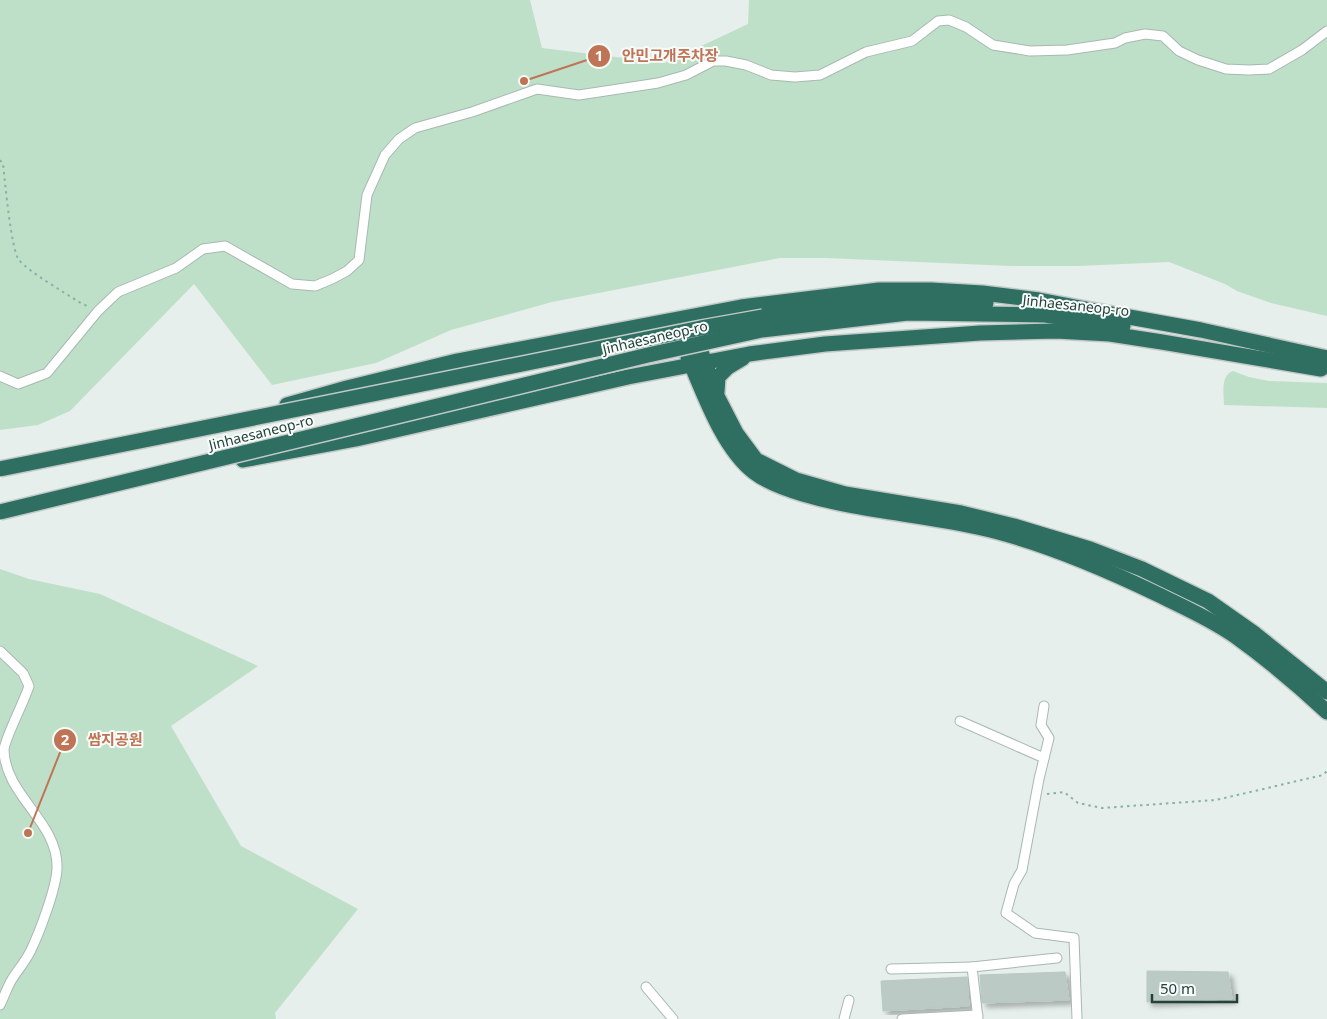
<svg xmlns="http://www.w3.org/2000/svg" width="1327" height="1019" font-family="'Noto Sans','Noto Sans KR',sans-serif">
<style>
.green{fill:#bfe0c8}
.building{fill:#bbcac4;stroke:#b8c9c2;filter:url(#shadow)}
.lines{fill:none;stroke-linecap:round;stroke-linejoin:round}
.street-casing{stroke:#a8b8b2;stroke-width:11}
.highway-casing{stroke:#c2cac8;stroke-width:18}
.path{stroke:#86b3a5;stroke-width:2;stroke-dasharray:2.5 4;stroke-linecap:butt}
.street{stroke:#fff;stroke-width:9}
.highway{stroke:#2f6f62;stroke-width:15}
.highway-bridge-casing{stroke:#c2cac8;stroke-width:18;stroke-linecap:butt}
.highway-bridge{stroke:#2f6f62;stroke-width:15}
.labels{text-anchor:middle;dominant-baseline:central;stroke-width:4;stroke-linejoin:round;paint-order:stroke}
.street-label{font-size:14px;fill:#24423a;stroke:#f7fbf9}
.leader{fill:none;stroke:#c07456;stroke-width:2}
.callout-dot{fill:#c07456;stroke:#f7fbf9;stroke-width:2}
.mark-label{font-size:15px;text-anchor:middle;font-weight:bold;fill:#fff}
.callout-label{font-size:15px;text-anchor:middle;font-weight:bold;fill:#c07456;stroke:#f7fbf9;stroke-width:4;stroke-linejoin:round;paint-order:stroke}
</style>
<defs>
<filter id="shadow"><feDropShadow dx="4.5" dy="4.5" stdDeviation="2.5" flood-color="#0004"/></filter>
</defs>
<rect width="100%" height="100%" fill="#e6efeb"/>
<g class="green">
<polygon points="0,0 530,0 542,48 665,63 748,24 749,0 1327,0 1327,316 1271,303 1237,291 1225,284 1169,262 1078,266 1011,266 826,258 780,258 552,302 451,330 376,363 272,385 194,284 70,411 38,425 0,430"/>
<path d="M1233 371 1249 377 1269 381 1327 383V408L1224 405C1224 394 1220 375 1233 371Z"/>
<polygon points="0,569 29,579 100,594 258,666 171,726 241,846 358,909 275,1013 276,1019 0,1019"/>
</g>
<g class="building">
<polygon points="1147,971 1228,972 1232,999 1147,1002"/>
<polygon points="1065,972 1069,1000 982,1003 980,975"/>
<polygon points="967,977 969,1006 883,1011 881,981"/>
</g>
<g class="lines">
<g class="street-casing">
<g id="street">
<polyline points="0,376 18,384 47,373 98,311 118,292 176,268 203,249 225,246 292,284 315,286 332,279 347,271 359,260 367,195 385,155 399,139 415,128 472,112 537,89 579,95 658,83 686,75 713,61 726,61 746,65 771,75 795,77 820,75 866,52 912,41 938,21 949,20 966,27 993,45 1030,51 1067,50 1115,43 1125,38 1145,34 1163,36 1179,51 1198,60 1226,69 1249,70 1269,69 1302,50 1327,31"/>
<path d="M0 651 23 673 29 686C25 700 4 740 4 750 5 796 59 822 57 869 56 889 39 934 30 952 25 962 17 971 11 981 7 988 4 997 0 1005"/>
<polyline points="1044,706 1041,725 1049,738 1039,779 1022,870 1014,884 1006,913 1035,933 1074,938 1077,1019"/>
<polyline points="960,721 1044,758"/>
<polyline points="891,969 972,967"/>
<polyline points="646,987 673,1019"/>
<polyline points="844,1019 849,1000"/>
<polyline points="902,1019 978,1015"/>
<polyline points="978,1019 972,967 1057,958"/>
</g>
</g>
<g class="highway-casing">
<g id="highway">
<polyline points="1118,315 1201,330 1327,358"/>
<path d="M763 317C837 305 911 301 986 303"/>
<polyline points="682,321 687,325 695,335 717,396 736,433 756,460 796,480 845,494 961,513 1014,526 1090,549 1142,569 1208,601 1255,634 1327,692"/>
<polyline points="762,330 908,313 1045,315 1123,326"/>
<path d="M688 357C704 393 722 447 754 472 768 483 786 489 803 494 860 511 919 514 977 527 1038 540 1101 567 1157 594 1183 607 1211 619 1235 636 1267 659 1298 685 1327 712"/>
<polyline points="717,392 718,377 728,367 743,358"/>
<polyline points="287,405 347,388 457,361 741,307 879,290 931,290 982,293 1039,300 1128,317"/>
<polyline points="243,460 356,439 628,377 749,354 825,344 980,333 1056,331 1110,334 1162,342 1321,369"/>
</g>
</g>
<g class="path">
<path d="M0 160 3 164C5 181 11 250 19 260 30 273 64 292 79 302L89 307"/>
<polyline points="1047,794 1064,792 1078,803 1102,808 1216,800 1323,775 1327,771"/>
</g>
<use href="#street" class="street"/>
<use href="#highway" class="highway"/>
<g class="highway-bridge-casing">
<g id="highway-bridge">
<polyline points="0,469 701,328 763,317"/>
<polyline points="0,512 648,355 762,330"/>
</g>
</g>
<use href="#highway-bridge" class="highway-bridge"/>
</g>
<g class="labels">
<g class="street-label">
<text transform="translate(1076 305) rotate(6)">Jinhaesaneop-ro</text>
<text transform="translate(655 337) rotate(-13)">Jinhaesaneop-ro</text>
<text transform="translate(261 432) rotate(-14)">Jinhaesaneop-ro</text>
</g>
</g>
<path class="leader" d="M524 81L599 56M28 833L65 740"/>
<g class="callout-dot">
<circle cx="524" cy="81" r="5"/>
<circle cx="28" cy="833" r="5"/>
<circle cx="599" cy="56" r="12"/>
<circle cx="65" cy="740" r="12"/>
</g>
<g class="mark-label">
<text x="599" y="61">1</text>
<text x="65" y="745">2</text>
</g>
<g class="callout-label">
<text x="670" y="61">안민고개주차장</text>
<text x="115" y="745">쌈지공원</text>
</g>
<path d="M1152 994v8h85v-8" fill="none" stroke="#24423a" stroke-width="2.5"/>
<text x="1160" y="994" font-size="15" fill="#24423a" stroke="#f7fbf9" stroke-width="4" paint-order="stroke">50 m</text>
</svg>
